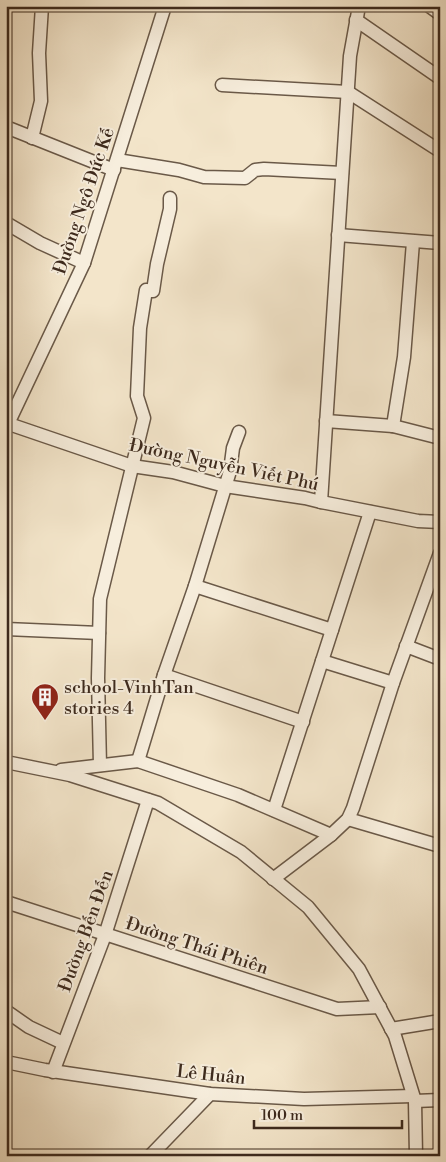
<svg xmlns="http://www.w3.org/2000/svg" width="446" height="1162" font-family="'Libre Bodoni',serif">
<style>
.lines{fill:none;stroke-linecap:round;stroke-linejoin:round}
.minor-casing{stroke:#6a5948;stroke-width:15}
.minor{stroke:#f7eedd;stroke-width:12}
.labels{text-anchor:middle;dominant-baseline:central;stroke-width:4;stroke-linejoin:round;paint-order:stroke}
.street-label{font-size:18px;fill:#3d2a1d;stroke:#f7eedd}
.poi-label{font-size:18px;fill:#3d2a1d;stroke:#f7eedd;text-anchor:start}
</style>
<rect width="100%" height="100%" fill="#f3e5ca"/>
<filter id="stains"><feTurbulence type="fractalNoise" baseFrequency=".004" numOctaves="4"/><feColorMatrix values="0 0 0 0 .2 0 0 0 0 .09 0 0 0 0 .02 0 0 0 .5 -.17"/></filter>
<radialGradient id="worn" r=".72"><stop offset=".6" stop-color="#630" stop-opacity="0"/><stop offset="1" stop-color="#630" stop-opacity=".3"/></radialGradient>
<g class="lines">
<g class="minor-casing">
<g id="minor">
<polyline points="429,6 440,14"/>
<polyline points="356,20 440,78"/>
<polyline points="222,85 348,92 440,151"/>
<polyline points="6,127 114,170"/>
<polyline points="32,138 41,101 39,53 42,6"/>
<polyline points="117,160 179,170 204,177 245,178 255,170 264,169 342,173"/>
<polyline points="6,223 40,243 84,263"/>
<polyline points="338,235 440,243"/>
<polyline points="326,421 393,426 440,438"/>
<polyline points="6,423 132,466 173,472 225,486 305,498 321,502 418,521 440,522"/>
<polyline points="393,426 404,357 413,242"/>
<polyline points="6,428 84,263 165,6"/>
<polyline points="321,502 350,56 359,6"/>
<polyline points="195,586 332,630"/>
<polyline points="6,629 99,633"/>
<polyline points="406,646 440,659"/>
<polyline points="322,661 393,683"/>
<polyline points="164,675 303,722"/>
<polyline points="138,761 164,675 195,586 230,471 233,448 239,432"/>
<polyline points="6,762 70,775 158,803 241,852 308,907 359,969 395,1036 415,1101 416,1156"/>
<polyline points="100,765 98,678 100,599 144,418 137,396 140,328 146,290 153,291 157,264 170,209 170,198"/>
<polyline points="61,770 138,761 238,795 331,835"/>
<polyline points="274,810 370,512"/>
<polyline points="348,819 440,846"/>
<polyline points="273,879 331,835 348,819 353,808 393,683 440,553"/>
<polyline points="6,902 337,1009 380,1007"/>
<polyline points="6,1011 29,1027 63,1043"/>
<polyline points="391,1029 440,1021"/>
<polyline points="6,1062 45,1070 210,1094 304,1099 413,1096"/>
<polyline points="53,1072 105,935 148,800"/>
<polyline points="415,1101 440,1100"/>
<polyline points="150,1156 210,1094"/>
</g>
</g>
<use href="#minor" class="minor"/>
</g>
<defs>
<g id="building-pin" transform="scale(1.4375)"><path d="M0 17L-7.5 6A9.5 9.5 0 1 1 7.5 6Z" fill="#8f2418" stroke="#f7eedd"/><path d="M-4-6H4V6H1V3H-1V6H-4ZM-2.5-4.3h1.7v1.8h-1.7ZM.8-4.3h1.7v1.8H.8ZM-2.5-1h1.7V.8h-1.7ZM.8-1h1.7V.8H.8Z" fill="#fff"/></g>
</defs>
<g fill-rule="evenodd">
<use href="#building-pin" x="45" y="697"/>
</g>
<g class="labels">
<g class="street-label">
<text transform="translate(84 201) rotate(-71)">Đường Ngô Đức Kế</text>
<text transform="translate(224 465) rotate(12)">Đường Nguyễn Viết Phú</text>
<text transform="translate(86 931) rotate(-70)">Đường Bến Đến</text>
<text transform="translate(197 946) rotate(18)">Đường Thái Phiên</text>
<text transform="translate(211 1075) rotate(6)">Lê Huân</text>
</g>
<g class="poi-label">
<text x="64" y="687">school-VinhTan<tspan x="64" dy="21">stories 4</tspan></text>
</g>
</g>
<rect width="446" height="1162" fill="none" stroke="#f3e5ca" stroke-width="25"/>
<rect x="8" y="8" width="431" height="1147" fill="none" stroke="#3d2a1d" stroke-width="2.5"/>
<rect x="12" y="12" width="421" height="1137" fill="none" stroke="#3d2a1d"/>
<path d="M254 1120v8h148v-8" fill="none" stroke="#3d2a1d" stroke-width="2.5"/>
<text x="261" y="1120" font-size="15" fill="#3d2a1d" stroke="#f7eedd" stroke-width="4" paint-order="stroke">100 m</text>
<rect width="100%" height="100%" filter="url(#stains)"/>
<rect width="100%" height="100%" fill="url(#worn)"/>
</svg>
